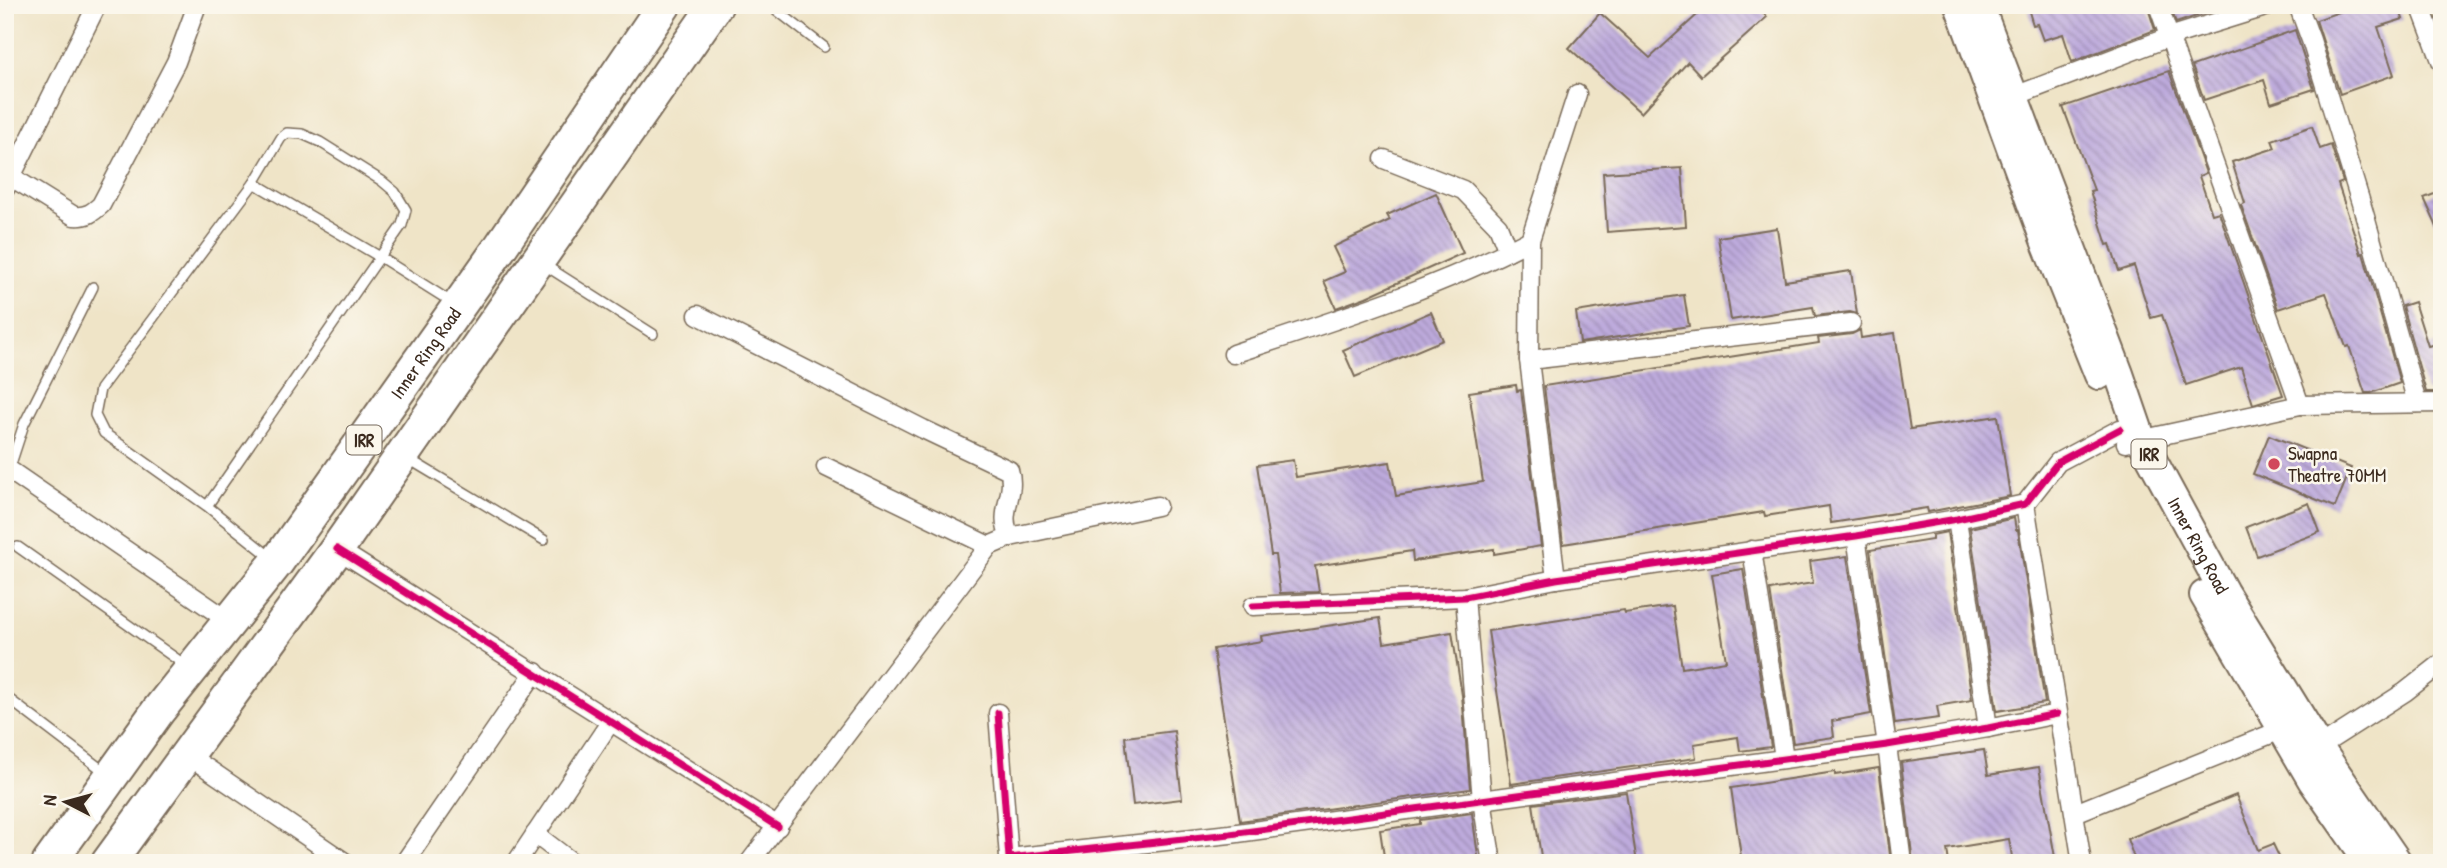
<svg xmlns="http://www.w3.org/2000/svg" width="2447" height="868" font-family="'Patrick Hand',sans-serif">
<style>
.building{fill:url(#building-back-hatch)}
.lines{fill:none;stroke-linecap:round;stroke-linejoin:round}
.lane-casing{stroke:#7a6b59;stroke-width:12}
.street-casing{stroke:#7a6b59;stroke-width:21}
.primary-casing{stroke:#7a6b59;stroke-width:32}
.highway-casing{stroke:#7a6b59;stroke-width:37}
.lane{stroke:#fff;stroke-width:9}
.street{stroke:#fff;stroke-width:18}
.primary{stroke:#fff;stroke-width:28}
.highway{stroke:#fff;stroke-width:33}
.cycleway-casing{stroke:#fbf7ec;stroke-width:11}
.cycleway{stroke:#d6006c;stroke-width:7}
.poi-dot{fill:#d1495b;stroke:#fbf7ec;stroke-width:2.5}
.labels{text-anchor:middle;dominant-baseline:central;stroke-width:5;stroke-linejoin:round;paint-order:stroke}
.shield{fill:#fbf7ec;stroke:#75685c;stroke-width:2}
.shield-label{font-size:18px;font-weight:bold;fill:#3b2a1e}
.street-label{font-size:19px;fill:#3b2a1e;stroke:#fbf7ec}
.poi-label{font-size:19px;fill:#3b2a1e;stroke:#fbf7ec;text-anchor:start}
</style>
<defs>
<pattern id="building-back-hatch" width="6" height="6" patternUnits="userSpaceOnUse" patternTransform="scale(1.75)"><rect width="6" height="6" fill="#beabdd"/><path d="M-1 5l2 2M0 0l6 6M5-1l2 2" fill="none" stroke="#9c8bb3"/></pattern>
</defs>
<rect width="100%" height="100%" fill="#fbf7ec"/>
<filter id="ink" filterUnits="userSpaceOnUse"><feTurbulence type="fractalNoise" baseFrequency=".0143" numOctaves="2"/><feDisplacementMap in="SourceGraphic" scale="14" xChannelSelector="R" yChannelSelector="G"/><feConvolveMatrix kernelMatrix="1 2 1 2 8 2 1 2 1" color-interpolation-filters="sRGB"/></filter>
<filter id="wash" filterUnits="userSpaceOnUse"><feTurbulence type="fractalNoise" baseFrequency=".00686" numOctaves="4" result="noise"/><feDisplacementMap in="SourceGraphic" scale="28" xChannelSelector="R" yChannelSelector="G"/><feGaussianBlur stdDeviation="1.57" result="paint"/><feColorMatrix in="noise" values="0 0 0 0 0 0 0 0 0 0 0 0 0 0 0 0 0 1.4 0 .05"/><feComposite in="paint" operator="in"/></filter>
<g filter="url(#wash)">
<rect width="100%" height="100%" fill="#efe4c7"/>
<g id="blocks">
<g class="building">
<polygon points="1708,5 1756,5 1767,17 1701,76 1688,62 1641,113 1569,48 1600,13 1650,58"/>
<polygon points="2027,5 2147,5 2155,30 2072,62 2063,34 2043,40 2037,24 2033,25"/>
<polygon points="2170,5 2219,5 2220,8 2176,23"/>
<polygon points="2359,5 2398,5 2403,19 2378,27 2394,75 2340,94 2316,20"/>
<polygon points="2295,30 2314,89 2271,103 2264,80 2204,100 2192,66"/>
<polygon points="2169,71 2206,173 2199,176 2212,214 2219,212 2283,395 2253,404 2241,367 2186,385 2162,315 2151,318 2134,266 2119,271 2110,244 2107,245 2090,191 2094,190 2063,107"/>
<polygon points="2312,126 2320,149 2331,145 2343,182 2338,184 2361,254 2363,253 2400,383 2371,393 2365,393 2349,346 2346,347 2326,293 2278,309 2241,205 2245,203 2232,162 2275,148 2272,140"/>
<polygon points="1682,168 1686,226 1607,232 1603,173"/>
<polygon points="2442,191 2442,238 2424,198"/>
<polygon points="1436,193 1463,253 1366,297 1336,308 1324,281 1345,272 1333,247 1390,220 1387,215"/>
<polygon points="1777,228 1785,281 1851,271 1857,314 1850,312 1815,316 1813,307 1731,320 1718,237"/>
<polygon points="1684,295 1689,326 1580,343 1576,312"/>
<polygon points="2414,302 2428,346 2442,343 2442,392 2426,392 2402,306"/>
<polygon points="1431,312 1443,340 1355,377 1343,350"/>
<polygon points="1860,330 1861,338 1895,333 1910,429 1998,416 2010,496 1928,512 1927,508 1831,523 1829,506 1765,516 1764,512 1563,544 1544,386 1819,343 1818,338 1852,334"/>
<polygon points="1516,385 1517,391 1521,390 1541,546 1494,554 1494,549 1413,561 1412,551 1315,566 1319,592 1280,593 1275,555 1271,555 1257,465 1293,460 1296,477 1390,462 1396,496 1483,482 1469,392"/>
<polygon points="2269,435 2351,468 2335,507 2253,474"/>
<polygon points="2309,503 2320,532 2257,556 2246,527"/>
<polygon points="2014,518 2016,530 2018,530 2045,703 1997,711 1970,528"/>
<polygon points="1947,532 1972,700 1937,706 1939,718 1895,724 1870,550 1932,540 1932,535"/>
<polygon points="1847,556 1871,714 1832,721 1834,737 1793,743 1770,590 1813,583 1810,561"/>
<polygon points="1743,569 1771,747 1740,751 1738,737 1694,744 1696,758 1511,784 1488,631 1624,610 1625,613 1673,606 1682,668 1726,661 1712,574"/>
<polygon points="1380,618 1384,643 1452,632 1462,695 1470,789 1240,821 1213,649 1262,641 1261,636"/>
<polygon points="1174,731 1182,799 1133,805 1125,737"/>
<polygon points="1984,750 1988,775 2039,767 2056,863 2013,863 2009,839 1947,849 1949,863 1913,863 1901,762"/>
<polygon points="1879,768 1891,863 1742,863 1731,788 1835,772 1835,775"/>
<polygon points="1626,792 1637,863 1542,863 1533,804"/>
<polygon points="2236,795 2258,850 2273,844 2282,863 2136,863 2127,839"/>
<polygon points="1472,813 1479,863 1385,863 1380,830 1420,824 1420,820"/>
</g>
</g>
</g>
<g filter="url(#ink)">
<use href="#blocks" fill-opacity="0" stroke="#7a6b59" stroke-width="2"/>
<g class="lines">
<g class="lane-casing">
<g id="lane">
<polyline points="770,5 824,47"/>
<polyline points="254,183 380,257 453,303"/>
<polyline points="543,264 653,334"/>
<polyline points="407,458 544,540"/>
<polyline points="9,470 24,424 93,287"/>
<polyline points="207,506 402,225 406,210 395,192 382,181 320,142 302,134 287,133 281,138 254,183 100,389 95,415 104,433 207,506 273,559"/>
<polyline points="18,547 185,665"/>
<polyline points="5,696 105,772"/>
</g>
</g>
<g class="street-casing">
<g id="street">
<polyline points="2158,5 2300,405"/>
<polyline points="2298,5 2311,40 2364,213 2417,403"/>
<polyline points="2420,5 2442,63"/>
<polyline points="2012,97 2169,37 2272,5"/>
<polyline points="1384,159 1463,190 1498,226 1508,251"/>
<path d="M5 173 74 216C87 217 92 213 101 205L176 62 197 5"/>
<polyline points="5,189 97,5"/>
<path d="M698 315 923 429 1009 470C1017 495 997 512 1010 537"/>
<path d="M1233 354C1333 321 1436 289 1530 240"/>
<polyline points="1529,360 1851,323"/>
<polyline points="2126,443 2300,405 2442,403"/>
<polyline points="826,467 989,546"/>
<polyline points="5,474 9,470 229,621"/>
<polyline points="2025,504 2082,863"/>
<polyline points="1957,519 1988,728"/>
<polyline points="1856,536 1887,745 1902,863"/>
<polyline points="337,549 778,827"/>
<polyline points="1752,550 1784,758"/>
<polyline points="1556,579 1529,360 1530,240 1577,94"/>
<polyline points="1465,597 1482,800 1492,863"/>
<polyline points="1253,606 1465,597 1556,579 1856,536 1957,519 2025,504 2058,462 2120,429"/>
<polyline points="998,713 1009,858 1230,834 1887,745 1988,728 2057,714"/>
<polyline points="2319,747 2405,692 2442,663"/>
<polyline points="186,754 346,863"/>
<polyline points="2075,813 2281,730"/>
<polyline points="535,834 573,863"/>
<polyline points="404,863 535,672"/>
<polyline points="516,863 611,721"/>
<polyline points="749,863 989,546 1010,537 1157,506"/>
</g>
</g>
<g class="primary-casing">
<g id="primary">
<polyline points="1959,5 2046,243 2099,375"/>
<path id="s1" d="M1979 5 2119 374 2142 441 2224 592 2326 758 2398 863"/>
<polyline points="2204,595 2312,780 2370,863"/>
</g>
</g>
<g class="highway-casing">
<g id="highway">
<path id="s2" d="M49 863 158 711 277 562 499 249 664 5"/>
<polyline points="108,863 337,549 716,5"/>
</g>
</g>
<use href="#lane" class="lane"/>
<use href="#street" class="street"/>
<use href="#primary" class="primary"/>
<use href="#highway" class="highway"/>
<g class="cycleway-casing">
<g id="cycleway">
<polyline points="337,549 778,827"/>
<polyline points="1253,606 1465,597 1556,579 1856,536 1957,519 2025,504 2058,462 2120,429"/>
<polyline points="998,713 1009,858 1230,834 1887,745 1988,728 2057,714"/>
</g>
</g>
<use href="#cycleway" class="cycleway"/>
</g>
</g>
<circle class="poi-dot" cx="2274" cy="464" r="7"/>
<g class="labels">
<g class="shield">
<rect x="346.5" y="425.5" width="35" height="29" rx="5"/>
<rect x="2131.5" y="439.5" width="35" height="29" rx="5"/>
</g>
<g class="shield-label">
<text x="364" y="440">IRR</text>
<text x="2149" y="454">IRR</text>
</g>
<g class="street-label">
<text stroke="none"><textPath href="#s2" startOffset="634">Inner Ring Road</textPath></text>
<text stroke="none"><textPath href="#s1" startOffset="584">Inner Ring Road</textPath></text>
</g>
<g class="poi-label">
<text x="2288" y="453">Swapna<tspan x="2288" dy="22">Theatre 70MM</tspan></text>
</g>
</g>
<rect width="2447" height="868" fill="none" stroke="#fbf7ec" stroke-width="28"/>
<g transform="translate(66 802) rotate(276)" stroke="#fbf7ec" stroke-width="5" paint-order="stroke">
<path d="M0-5L12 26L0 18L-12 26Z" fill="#3b2a1e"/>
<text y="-10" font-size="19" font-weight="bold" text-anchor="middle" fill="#3b2a1e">N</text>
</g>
</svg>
